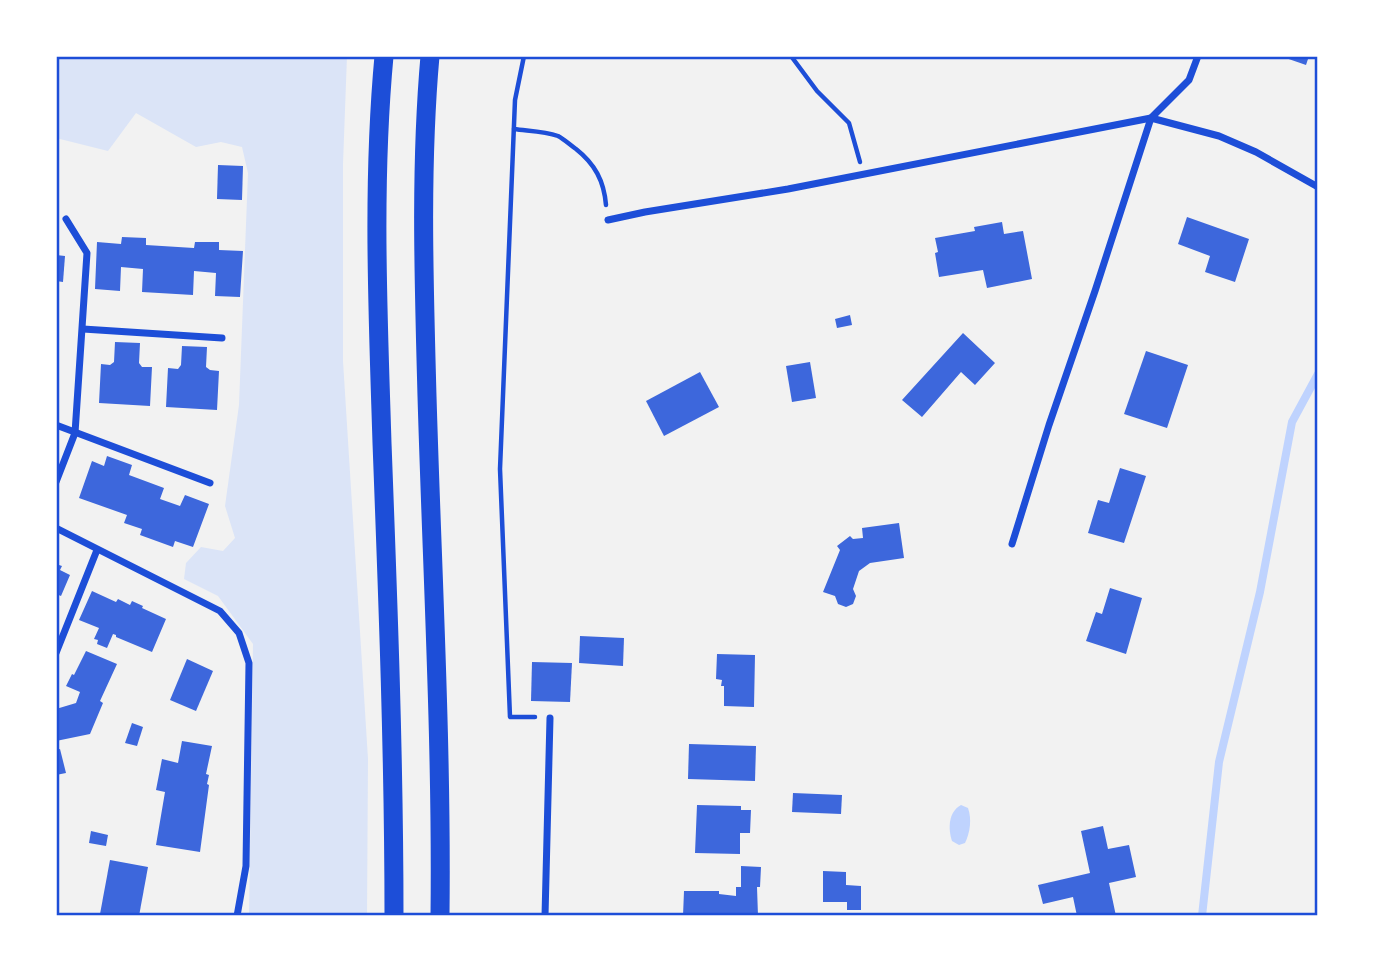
<svg xmlns="http://www.w3.org/2000/svg" width="1374" height="972" font-family="Inter,sans-serif">
<style>
.green{fill:#dbe4f7}
.water{fill:#bfd3fe}
.lines{fill:none;stroke-linecap:round;stroke-linejoin:round}
.stream{stroke:#bfd3fe;stroke-width:8}
.building{fill:#3d67dc}
.path{stroke:#1d4ed8;stroke-width:4.5}
.minor{stroke:#1d4ed8;stroke-width:7}
.trunk{stroke:#1d4ed8;stroke-width:19}
.neatline{fill:none;stroke:#1d4ed8;stroke-width:2.5}
</style>
<rect width="100%" height="100%" fill="#f2f2f2"/>
<polygon class="green" points="56,56 347,56 343,164 343,361 368,759 367,916 249,916 253,644 218,596 184,579 186,563 201,547 223,551 235,538 225,506 239,405 248,173 242,147 221,142 196,147 136,113 108,151 56,138"/>
<path class="water" d="M961 805 968 808C972 819 970 833 965 843L959 845 952 841C948 829 948 812 961 805Z"/>
<g class="lines">
<polyline class="stream" points="1202,916 1219,762 1260,592 1292,422 1318,374"/>
</g>
<g class="building">
<polygon points="1280,56 1309,56 1306,65"/>
<polygon points="218,165 243,166 242,200 217,199"/>
<polygon points="1187,217 1249,239 1235,282 1205,272 1210,256 1178,244"/>
<polygon points="1002,222 1004,234 1023,231 1032,279 987,288 983,270 939,277 935,253 938,252 935,238 975,231 974,227"/>
<polygon points="122,237 146,238 146,245 194,248 195,242 219,242 219,250 243,251 240,297 215,296 216,273 194,271 193,295 142,292 143,269 121,267 120,291 95,289 97,242 121,244"/>
<polygon points="56,255 65,256 63,282 56,281"/>
<polygon points="850,315 852,325 837,328 835,319"/>
<polygon points="963,333 995,363 975,385 961,372 922,417 902,400"/>
<polygon points="115,342 140,343 139,363 142,367 152,367 150,406 99,403 101,364 110,365 114,362"/>
<polygon points="182,346 207,347 206,367 210,370 219,371 217,410 166,407 168,368 178,369 181,365"/>
<polygon points="1146,351 1188,365 1167,428 1124,414"/>
<polygon points="810,362 816,398 792,402 786,366"/>
<polygon points="700,372 719,407 664,436 646,401"/>
<polygon points="107,456 132,465 129,475 164,488 160,499 180,506 185,495 209,504 193,547 175,541 173,547 140,535 142,529 124,523 127,515 79,498 92,461 104,466"/>
<polygon points="1120,468 1146,476 1124,543 1088,533 1098,500 1109,503"/>
<polygon points="899,523 904,558 870,563 859,571 853,589 856,596 853,604 846,607 838,604 835,596 823,592 840,550 837,546 850,536 853,539 863,538 862,528"/>
<polygon points="56,564 62,566 60,570 70,575 61,596 56,594"/>
<polygon points="1110,588 1142,598 1126,654 1086,641 1096,612 1102,614"/>
<polygon points="92,591 116,602 118,599 130,605 132,601 143,606 142,608 166,619 152,652 116,637 116,635 113,634 107,648 97,644 98,640 94,639 99,628 79,620"/>
<polygon points="580,636 624,638 623,666 579,663"/>
<polygon points="86,651 117,664 100,701 103,703 90,734 56,741 56,709 76,703 80,692 66,686 72,674 74,675"/>
<polygon points="717,654 755,655 754,707 724,706 724,686 721,686 722,680 716,679"/>
<polygon points="187,659 213,671 196,711 170,700"/>
<polygon points="532,662 572,663 570,702 531,701"/>
<polygon points="132,723 143,727 137,746 125,743"/>
<polygon points="182,741 212,746 206,774 209,775 207,784 209,785 200,852 156,845 165,792 156,790 162,759 178,763"/>
<polygon points="689,744 756,746 755,781 688,779"/>
<polygon points="60,749 66,773 56,775 56,750"/>
<polygon points="793,793 842,795 841,814 792,812"/>
<polygon points="697,805 741,806 741,810 751,810 750,833 740,833 740,854 695,853"/>
<polygon points="1103,826 1108,849 1129,845 1136,877 1109,883 1116,916 1077,916 1073,897 1043,904 1038,885 1090,873 1081,831"/>
<polygon points="91,831 108,835 106,846 89,843"/>
<polygon points="110,860 148,867 139,916 110,916 100,914"/>
<polygon points="741,866 761,867 760,887 757,887 758,916 683,916 684,891 719,891 719,894 736,896 736,887 741,887"/>
<polygon points="823,871 846,872 846,885 861,886 861,910 847,910 847,902 823,902"/>
</g>
<g class="lines">
<g class="path">
<polyline points="524,56 515,100 500,469 510,717 535,717"/>
<polyline points="791,56 817,91 849,123 860,162"/>
<path d="M514 129C528 131 544 131 558 136 564 139 570 145 576 149 595 164 604 181 606 205"/>
</g>
<g class="minor">
<polyline points="608,220 645,212 788,189 1151,118 1219,136 1256,152 1318,187"/>
<polyline points="83,329 222,338"/>
<polyline points="56,425 210,483"/>
<polyline points="56,482 75,433 87,253 66,219"/>
<polyline points="56,528 220,611 239,633 249,663 246,866 237,916"/>
<polyline points="1012,544 1049,425 1095,291 1151,118 1189,80 1198,56"/>
<polyline points="56,653 97,550"/>
<polyline points="545,916 550,718"/>
</g>
<g class="trunk">
<path d="M384 56C372 185 378 314 382 443 388 601 394 758 394 916"/>
<path d="M430 56C420 169 424 283 427 396 432 569 442 743 440 916"/>
</g>
</g>
<rect width="1374" height="972" fill="none" stroke="#ffffff" stroke-width="116"/>
<rect x="58" y="58" width="1258" height="856" class="neatline"/>
</svg>
